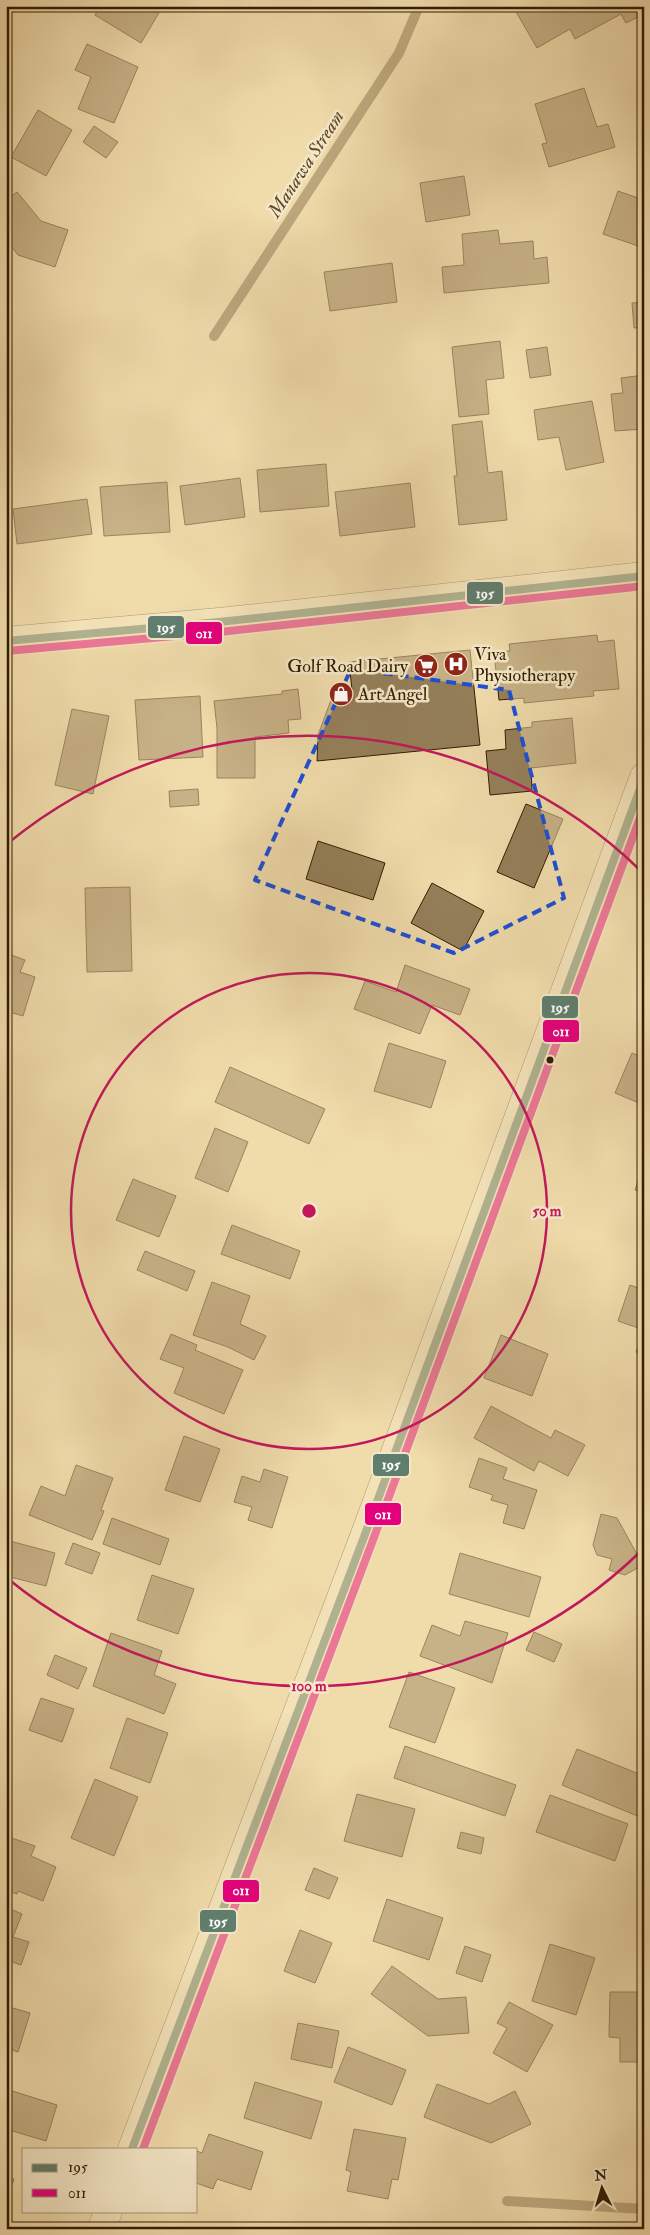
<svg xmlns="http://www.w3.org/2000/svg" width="650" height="2235" font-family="'IM FELL Double Pica',serif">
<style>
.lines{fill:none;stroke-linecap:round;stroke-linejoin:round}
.stream{stroke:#7d6844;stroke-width:10}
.building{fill:#947f59;stroke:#311c00}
.minor-casing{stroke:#614c2b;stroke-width:29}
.minor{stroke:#f5e8c8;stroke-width:28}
.bus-1-casing{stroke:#f5e8c8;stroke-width:11}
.bus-2-casing{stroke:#f5e8c8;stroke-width:11}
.bus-1{stroke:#607e6e;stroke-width:8}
.bus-2{stroke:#e5007d;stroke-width:8}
.marked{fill:none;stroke:#1d4ed8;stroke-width:4;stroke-dasharray:10 6;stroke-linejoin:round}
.ring{fill:none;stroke:#c2185b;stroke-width:2.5}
.bus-dot{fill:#311c00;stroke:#f5e8c8;stroke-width:2}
.labels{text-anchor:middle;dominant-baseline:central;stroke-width:5;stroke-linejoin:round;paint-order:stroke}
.poi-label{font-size:18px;fill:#311c00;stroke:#f5e8c8;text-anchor:start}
.water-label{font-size:19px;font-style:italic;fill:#5d4828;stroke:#f5e8c8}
.centre{fill:#c2185b;stroke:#f5e8c8;stroke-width:2.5}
.ring-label{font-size:15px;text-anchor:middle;font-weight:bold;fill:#c2185b;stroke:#f5e8c8;stroke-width:5;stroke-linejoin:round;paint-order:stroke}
.line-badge{stroke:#f5e8c8;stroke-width:2}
.badge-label{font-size:14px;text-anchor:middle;font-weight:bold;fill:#fff}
</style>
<rect width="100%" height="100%" fill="#f0dbab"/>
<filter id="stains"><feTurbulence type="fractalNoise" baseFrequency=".004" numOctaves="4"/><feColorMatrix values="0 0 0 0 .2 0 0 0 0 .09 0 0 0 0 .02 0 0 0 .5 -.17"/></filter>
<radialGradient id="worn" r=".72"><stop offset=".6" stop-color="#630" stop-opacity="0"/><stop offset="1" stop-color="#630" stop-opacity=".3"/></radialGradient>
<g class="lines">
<g class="stream">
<polyline points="214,336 399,53 419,6"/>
<polyline points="507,2201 644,2209"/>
</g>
</g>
<g class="building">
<polygon points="100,6 163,6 141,43 95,15"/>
<polygon points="522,6 644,6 644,14 626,23 621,14 575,39 570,29 537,48 515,10"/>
<polygon points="87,44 138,67 114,123 78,109 91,77 75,70"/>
<polygon points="584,88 597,127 608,124 615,147 549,167 542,144 547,143 535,104"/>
<polygon points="38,110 72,130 46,176 11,157"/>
<polygon points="94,126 118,142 106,158 83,142"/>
<polygon points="464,176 470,215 426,222 420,183"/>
<polygon points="618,191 644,200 644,248 603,234"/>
<polygon points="17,192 41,221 68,230 55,267 18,255 6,240 6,200"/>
<polygon points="498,230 500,244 533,241 534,259 547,257 549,283 444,293 442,267 464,265 462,234"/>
<polygon points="392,263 397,302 330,311 324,272"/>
<polygon points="644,302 644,327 634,328 632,303"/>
<polygon points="500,341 504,378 486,380 489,414 459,417 452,347"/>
<polygon points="547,347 551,375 530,378 526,350"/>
<polygon points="644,375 644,429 615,431 611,394 623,393 621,378"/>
<polygon points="592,401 604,462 566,470 559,437 538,440 534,410"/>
<polygon points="482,421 488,473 502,471 507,520 459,525 454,476 457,476 452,425"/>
<polygon points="326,464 329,506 260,512 257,470"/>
<polygon points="240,478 245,517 185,525 180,486"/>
<polygon points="167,482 170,532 104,536 100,487"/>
<polygon points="410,483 415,527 340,536 335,492"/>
<polygon points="87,499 92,534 17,544 13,509"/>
<polygon points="597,635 598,642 614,640 619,689 593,691 594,696 524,703 524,698 499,700 494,652 510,651 509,644"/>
<polygon points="470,650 480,745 317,761 318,735 334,692 352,690 349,662"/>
<polygon points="298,689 301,719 288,720 289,733 255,737 255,778 217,778 217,728 214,701 282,694 282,691"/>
<polygon points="200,696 203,757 139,760 135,700"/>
<polygon points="72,709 109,716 93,794 55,785"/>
<polygon points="572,718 576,763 531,768 532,791 490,795 486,751 506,749 505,730 532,727 532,722"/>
<polygon points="198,789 199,805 170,807 169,791"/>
<polygon points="526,804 563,819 534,888 497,872"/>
<polygon points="318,841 385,863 373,900 306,879"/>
<polygon points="432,883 484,911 463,951 411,923"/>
<polygon points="130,887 132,971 87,972 85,888"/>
<polygon points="6,953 25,960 20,972 35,977 23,1016 6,1011"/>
<polygon points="405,965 470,989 460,1015 432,1005 420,1034 354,1009 365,981 396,992"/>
<polygon points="389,1043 446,1061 431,1108 374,1091"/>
<polygon points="632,1053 644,1058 644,1105 615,1093"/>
<polygon points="230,1067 325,1109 309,1144 215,1102"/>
<polygon points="215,1128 248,1142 228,1192 195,1178"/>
<polygon points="644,1165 644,1193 635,1190"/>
<polygon points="133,1179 176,1196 159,1237 116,1220"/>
<polygon points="232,1225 300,1251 290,1279 221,1254"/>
<polygon points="145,1251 195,1271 187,1291 137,1270"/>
<polygon points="212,1282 250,1296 240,1324 266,1336 254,1360 228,1347 193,1335"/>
<polygon points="630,1285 644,1290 644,1330 618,1321"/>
<polygon points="171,1334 197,1345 195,1350 243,1370 224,1414 174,1393 184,1368 160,1359"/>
<polygon points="501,1335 548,1354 532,1396 484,1378"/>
<polygon points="644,1335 644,1356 636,1352"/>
<polygon points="491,1406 551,1438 555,1430 585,1445 568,1476 539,1461 534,1471 474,1438"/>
<polygon points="184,1436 220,1449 200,1502 165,1490"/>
<polygon points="479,1458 507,1468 503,1479 537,1490 524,1529 503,1523 508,1505 491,1500 493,1495 469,1487"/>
<polygon points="76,1465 113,1478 101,1510 104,1511 92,1540 29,1515 41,1486 65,1496"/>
<polygon points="264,1469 288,1477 272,1528 248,1520 252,1507 234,1502 242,1476 260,1482"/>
<polygon points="601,1514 617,1518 643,1565 625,1575 609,1570 612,1559 597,1555 593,1545"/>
<polygon points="112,1518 169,1539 160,1565 103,1544"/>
<polygon points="6,1540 55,1553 46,1586 6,1576"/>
<polygon points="73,1543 100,1553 92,1574 65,1564"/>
<polygon points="460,1553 541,1577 529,1617 449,1594"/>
<polygon points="152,1575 194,1589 178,1634 137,1620"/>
<polygon points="465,1621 508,1633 492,1683 420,1656 432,1625 460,1636"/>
<polygon points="534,1632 562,1644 554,1662 526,1650"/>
<polygon points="111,1633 162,1651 154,1675 176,1684 164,1714 93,1686"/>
<polygon points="55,1655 87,1668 78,1689 47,1675"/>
<polygon points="409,1672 455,1688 435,1743 389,1727"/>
<polygon points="41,1698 74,1709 62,1742 29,1730"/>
<polygon points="127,1718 168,1733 150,1783 110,1768"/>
<polygon points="405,1746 516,1785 505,1816 394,1778"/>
<polygon points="577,1749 644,1776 644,1809 640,1817 562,1785"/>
<polygon points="95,1779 138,1797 114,1856 71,1838"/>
<polygon points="357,1794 415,1809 402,1857 344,1841"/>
<polygon points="550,1795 628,1824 615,1861 536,1832"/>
<polygon points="461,1832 484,1838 481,1854 457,1848"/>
<polygon points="6,1836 35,1846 31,1856 56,1867 43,1901 18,1891 17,1894 6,1890"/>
<polygon points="314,1868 338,1878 329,1899 305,1890"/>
<polygon points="387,1899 443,1918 429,1960 373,1941"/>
<polygon points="6,1907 22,1914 13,1937 29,1942 21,1965 6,1960"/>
<polygon points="300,1930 332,1943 315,1983 284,1971"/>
<polygon points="550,1944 595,1958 576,2015 532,2001"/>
<polygon points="465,1946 491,1955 482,1982 456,1973"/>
<polygon points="392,1966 438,1999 466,1997 469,2033 428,2036 371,1994"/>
<polygon points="610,1992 644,1992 644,2062 620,2062 620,2038 609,2037"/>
<polygon points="509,2002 553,2025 527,2072 493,2053 507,2028 497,2023"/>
<polygon points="6,2006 30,2013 18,2052 6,2048"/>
<polygon points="298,2023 339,2031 332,2068 291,2059"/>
<polygon points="348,2047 406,2070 392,2105 334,2082"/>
<polygon points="255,2082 322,2102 311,2139 244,2118"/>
<polygon points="437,2084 489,2104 515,2091 531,2124 491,2143 424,2117"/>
<polygon points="6,2089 57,2105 46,2141 6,2129"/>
<polygon points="354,2129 406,2138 398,2180 392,2179 388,2199 347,2191 351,2172 346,2170"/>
<polygon points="209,2134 263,2152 251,2190 217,2179 213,2189 196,2183 196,2154 197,2151 202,2153"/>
<polygon points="6,2177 14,2179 6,2203"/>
</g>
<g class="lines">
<g class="minor-casing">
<g id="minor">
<polyline points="6,641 219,622 644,576"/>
<polyline points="132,2149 364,1537 644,777"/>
<polyline points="102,2229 108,2211"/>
</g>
</g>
<use href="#minor" class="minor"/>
<g class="bus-1-casing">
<g id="bus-1">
<polyline points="6,641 219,622 644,576"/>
<polyline points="132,2149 364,1537 644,778"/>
</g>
</g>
<g class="bus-2-casing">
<g id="bus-2">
<polyline points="7,651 220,632 644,586"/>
<polyline points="143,2149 373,1540 644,807"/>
</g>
</g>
<use href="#bus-1" class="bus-1"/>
<use href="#bus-2" class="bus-2"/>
</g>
<path d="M0 0H650V2235H0ZM351 669 509 690 564 898 454 953 255 880Z" fill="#f0dbab" fill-opacity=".55" fill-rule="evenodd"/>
<path class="marked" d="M351 669 509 690 564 898 454 953 255 880Z"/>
<g class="ring">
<circle cx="309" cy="1211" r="238"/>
<path d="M642 1550A475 475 0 0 1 7 1578M7 844A475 475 0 0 1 642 872"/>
</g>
<defs>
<g id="hospital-disc" transform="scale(1.25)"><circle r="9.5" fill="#8f2418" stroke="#f5e8c8"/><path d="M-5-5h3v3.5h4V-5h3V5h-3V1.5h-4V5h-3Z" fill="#fff"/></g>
<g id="supermarket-disc" transform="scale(1.25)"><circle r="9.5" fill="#8f2418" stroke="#f5e8c8"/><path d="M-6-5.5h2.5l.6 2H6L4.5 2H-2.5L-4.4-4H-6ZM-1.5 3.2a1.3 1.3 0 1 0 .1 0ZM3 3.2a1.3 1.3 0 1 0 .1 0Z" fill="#fff"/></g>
<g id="shop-disc" transform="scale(1.25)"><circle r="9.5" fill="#8f2418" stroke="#f5e8c8"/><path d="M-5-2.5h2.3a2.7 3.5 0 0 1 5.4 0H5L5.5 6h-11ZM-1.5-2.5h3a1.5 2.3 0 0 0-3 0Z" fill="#fff"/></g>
</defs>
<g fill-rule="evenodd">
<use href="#hospital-disc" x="456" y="664"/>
<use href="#supermarket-disc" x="426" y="666"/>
<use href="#shop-disc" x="341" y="694"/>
</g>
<circle class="bus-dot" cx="550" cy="1060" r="4.5"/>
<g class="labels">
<g class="poi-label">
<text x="474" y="654">Viva<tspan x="474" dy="21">Physiotherapy</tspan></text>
<text x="408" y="666" text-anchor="end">Golf Road Dairy</text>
<text x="358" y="694">Art Angel</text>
</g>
<g class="water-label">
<text transform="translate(306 164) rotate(-57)">Manawa Stream</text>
</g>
</g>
<circle cx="309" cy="1211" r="8" class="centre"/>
<g class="ring-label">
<text x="547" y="1216">50 m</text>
<text x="309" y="1691">100 m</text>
</g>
<g class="line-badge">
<rect x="466" y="581" width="38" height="24" rx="5" fill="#607e6e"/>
<rect x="147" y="615" width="38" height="24" rx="5" fill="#607e6e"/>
<rect x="185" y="621" width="38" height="24" rx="5" fill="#e5007d"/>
<rect x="541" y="995" width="38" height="24" rx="5" fill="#607e6e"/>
<rect x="542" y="1019" width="38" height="24" rx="5" fill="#e5007d"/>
<rect x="372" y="1453" width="38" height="24" rx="5" fill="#607e6e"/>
<rect x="364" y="1502" width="38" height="24" rx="5" fill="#e5007d"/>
<rect x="222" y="1879" width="38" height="24" rx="5" fill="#e5007d"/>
<rect x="199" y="1909" width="38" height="24" rx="5" fill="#607e6e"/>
</g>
<g class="badge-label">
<text x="485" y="598">195</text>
<text x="166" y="632">195</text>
<text x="204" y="638">011</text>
<text x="560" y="1012">195</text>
<text x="561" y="1036">011</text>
<text x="391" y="1469">195</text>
<text x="383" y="1519">011</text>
<text x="241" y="1895">011</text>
<text x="218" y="1926">195</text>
</g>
<rect width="650" height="2235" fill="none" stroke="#f0dbab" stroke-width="25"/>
<rect x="8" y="8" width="635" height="2220" fill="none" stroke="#311c00" stroke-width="2.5"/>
<rect x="12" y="12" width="625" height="2210" fill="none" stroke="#311c00"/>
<rect x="22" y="2148" width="175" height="65" fill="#f5e8c8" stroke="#a79678"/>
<rect x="32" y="2164" width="25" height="8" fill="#607e6e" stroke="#a79678"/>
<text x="68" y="2172" font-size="15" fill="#311c00">195</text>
<rect x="32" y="2189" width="25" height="8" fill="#e5007d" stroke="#a79678"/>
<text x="68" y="2198" font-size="15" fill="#311c00">011</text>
<g transform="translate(602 2188) rotate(355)" stroke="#f5e8c8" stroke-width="4" paint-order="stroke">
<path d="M0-4L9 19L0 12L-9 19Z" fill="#311c00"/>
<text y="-8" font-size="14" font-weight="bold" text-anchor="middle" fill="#311c00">N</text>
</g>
<rect width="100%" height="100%" filter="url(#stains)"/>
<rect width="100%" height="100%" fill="url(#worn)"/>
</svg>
